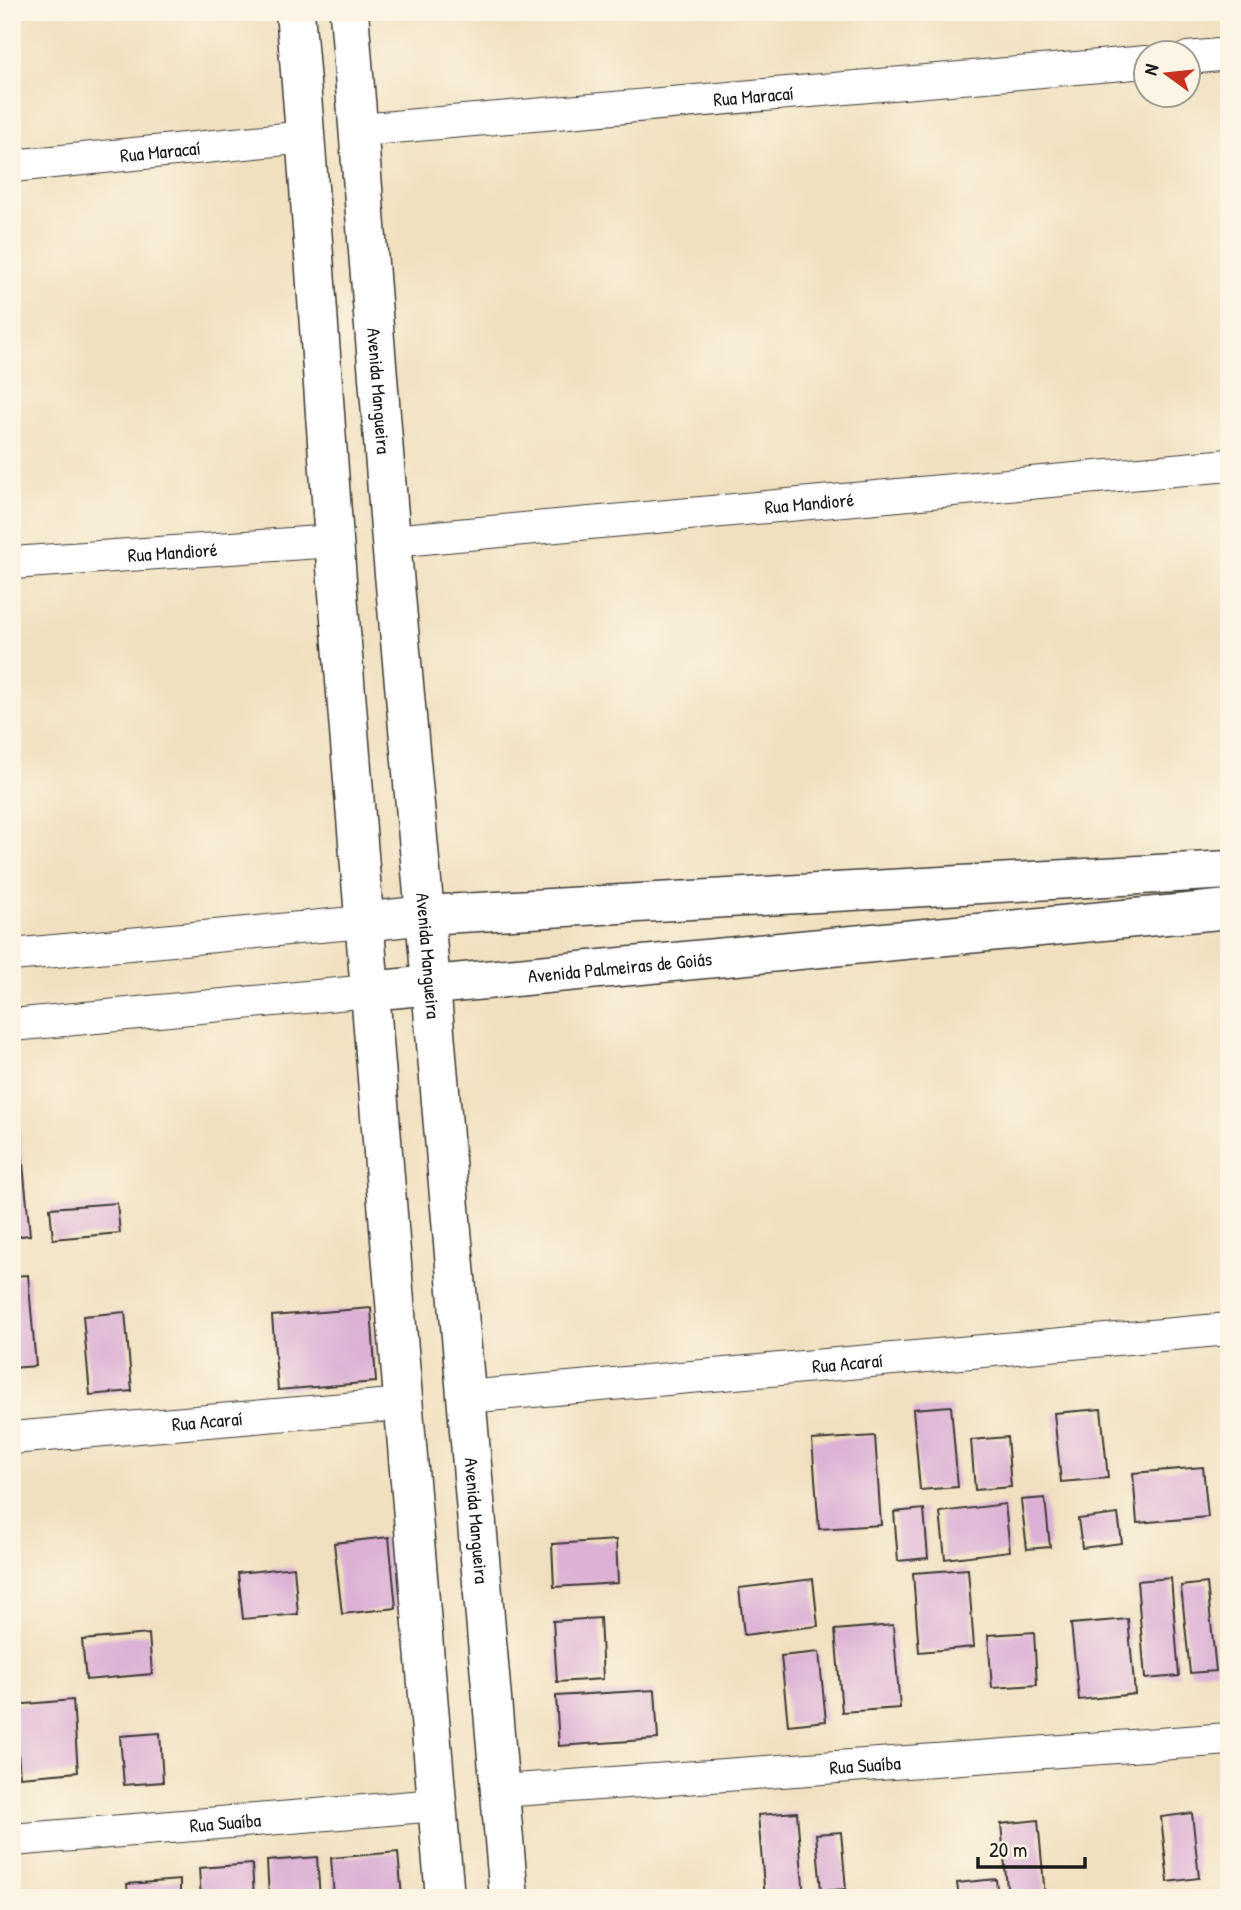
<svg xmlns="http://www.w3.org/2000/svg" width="1241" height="1910" font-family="'Patrick Hand',sans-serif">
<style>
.building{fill:#dcb1d5}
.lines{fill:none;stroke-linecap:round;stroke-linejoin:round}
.minor-casing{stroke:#3c3934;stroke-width:34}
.tertiary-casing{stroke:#3c3934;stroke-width:41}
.minor{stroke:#fff;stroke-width:32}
.tertiary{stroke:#fff;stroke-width:38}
.labels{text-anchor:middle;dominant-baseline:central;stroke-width:7;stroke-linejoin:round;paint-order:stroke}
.street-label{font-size:19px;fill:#1c1c1c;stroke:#fcf5e5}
</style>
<rect width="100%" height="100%" fill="#fcf5e5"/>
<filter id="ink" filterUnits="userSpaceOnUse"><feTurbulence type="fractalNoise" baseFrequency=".0143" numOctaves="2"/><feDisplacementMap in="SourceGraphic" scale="14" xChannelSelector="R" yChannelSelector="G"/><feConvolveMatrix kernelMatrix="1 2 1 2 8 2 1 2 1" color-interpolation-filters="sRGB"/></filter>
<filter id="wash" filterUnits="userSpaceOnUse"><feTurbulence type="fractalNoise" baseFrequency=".00686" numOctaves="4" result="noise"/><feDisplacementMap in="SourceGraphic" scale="28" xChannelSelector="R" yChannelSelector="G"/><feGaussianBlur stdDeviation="1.57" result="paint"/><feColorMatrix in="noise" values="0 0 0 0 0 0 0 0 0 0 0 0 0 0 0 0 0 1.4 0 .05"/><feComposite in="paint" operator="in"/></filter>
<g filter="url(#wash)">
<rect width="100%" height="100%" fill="#f1e0bf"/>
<g id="blocks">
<g class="building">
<polygon points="18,1113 30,1235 12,1237 12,1114"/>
<polygon points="117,1203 120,1233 53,1239 50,1208"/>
<polygon points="28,1275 36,1366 12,1368 12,1276"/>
<polygon points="371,1308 376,1382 278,1390 272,1316"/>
<polygon points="125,1312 132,1391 90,1395 83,1316"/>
<polygon points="951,1406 958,1487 920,1490 913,1409"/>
<polygon points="1101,1409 1108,1478 1061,1482 1054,1413"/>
<polygon points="875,1436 881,1525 819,1529 812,1440"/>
<polygon points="1007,1437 1011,1487 975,1490 971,1440"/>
<polygon points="1203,1467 1208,1517 1137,1523 1133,1473"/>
<polygon points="1045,1498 1050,1547 1027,1549 1021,1500"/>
<polygon points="1005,1504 1010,1551 945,1559 940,1512"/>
<polygon points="924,1509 928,1558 898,1561 894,1512"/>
<polygon points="1118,1514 1122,1543 1082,1548 1078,1519"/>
<polygon points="389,1537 396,1608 342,1614 334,1543"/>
<polygon points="616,1540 618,1583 554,1587 552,1544"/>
<polygon points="294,1567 298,1614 243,1619 238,1573"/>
<polygon points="968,1569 974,1647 919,1652 913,1573"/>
<polygon points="1171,1578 1179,1676 1145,1679 1137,1581"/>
<polygon points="813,1579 818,1626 744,1635 739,1588"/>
<polygon points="1207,1583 1216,1671 1190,1673 1181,1586"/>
<polygon points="600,1618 603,1679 557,1682 553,1621"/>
<polygon points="1128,1619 1135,1694 1079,1700 1071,1624"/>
<polygon points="893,1625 900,1708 842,1712 835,1630"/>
<polygon points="1223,1631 1229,1631 1229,1667 1227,1667"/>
<polygon points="1034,1632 1037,1685 992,1688 988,1635"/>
<polygon points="149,1634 152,1674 86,1680 82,1640"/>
<polygon points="819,1652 826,1721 788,1725 781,1656"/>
<polygon points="655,1690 658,1739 559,1746 556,1696"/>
<polygon points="73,1700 78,1772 20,1777 14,1705"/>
<polygon points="160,1733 163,1782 124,1785 120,1736"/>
<polygon points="797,1812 804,1898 765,1898 758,1815"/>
<polygon points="1192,1813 1199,1878 1168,1882 1161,1817"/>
<polygon points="1038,1820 1045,1896 1008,1898 1001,1824"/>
<polygon points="841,1832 846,1889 821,1891 816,1834"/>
<polygon points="398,1852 402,1898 334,1898 331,1858"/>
<polygon points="317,1857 320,1898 269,1898 267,1861"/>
<polygon points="252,1864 254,1898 201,1898 199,1868"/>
<polygon points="996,1879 998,1898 959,1898 957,1883"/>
<polygon points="180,1880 180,1898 128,1898 127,1884"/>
</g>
</g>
</g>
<g filter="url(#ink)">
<use href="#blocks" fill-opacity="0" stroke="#3c3934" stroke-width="2"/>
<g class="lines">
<g class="minor-casing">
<g id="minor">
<polyline points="1188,58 1229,54"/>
<path id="s1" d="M359 130 1146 62"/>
<path id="s2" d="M12 166 306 137"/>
<path id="s3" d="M391 541 1229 465"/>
<path id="s4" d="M12 563 334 541"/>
<polyline points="12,955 363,922"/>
<polyline points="12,1025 369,991"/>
<path id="s5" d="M466 1397 1229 1329"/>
<path id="s6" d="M12 1438 403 1404"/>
<path id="s7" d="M500 1791 1229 1739"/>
<path id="s8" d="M12 1840 437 1805"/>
</g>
</g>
<g class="tertiary-casing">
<g id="tertiary">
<path d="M295 12C313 214 324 417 340 619 373 1045 409 1472 445 1898"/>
<path id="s9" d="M349 12 391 541 425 915 509 1898"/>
<polyline points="363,922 425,915 1229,870"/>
<path id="s10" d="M369 991 1229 909"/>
</g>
</g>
<use href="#minor" class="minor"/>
<use href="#tertiary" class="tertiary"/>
</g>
</g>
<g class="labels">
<g class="street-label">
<text stroke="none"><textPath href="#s1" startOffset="396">Rua Maracaí</textPath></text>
<text stroke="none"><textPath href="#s2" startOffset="149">Rua Maracaí</textPath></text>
<text stroke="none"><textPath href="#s9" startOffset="380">Avenida Mangueira</textPath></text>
<text stroke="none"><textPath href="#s3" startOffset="420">Rua Mandioré</textPath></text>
<text stroke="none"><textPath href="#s4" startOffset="161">Rua Mandioré</textPath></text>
<text stroke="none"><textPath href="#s9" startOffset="947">Avenida Mangueira</textPath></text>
<text stroke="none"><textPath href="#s10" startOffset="252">Avenida Palmeiras de Goiás</textPath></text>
<text stroke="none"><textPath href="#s5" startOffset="383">Rua Acaraí</textPath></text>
<text stroke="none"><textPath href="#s6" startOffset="196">Rua Acaraí</textPath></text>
<text stroke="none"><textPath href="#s9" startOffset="1514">Avenida Mangueira</textPath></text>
<text stroke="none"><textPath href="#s7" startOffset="366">Rua Suaíba</textPath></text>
<text stroke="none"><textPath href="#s8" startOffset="214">Rua Suaíba</textPath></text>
</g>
</g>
<rect width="1241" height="1910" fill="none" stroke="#fcf5e5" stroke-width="42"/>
<g transform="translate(1167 74) rotate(285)"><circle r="33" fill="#fcf5e5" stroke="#a29e95" stroke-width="2"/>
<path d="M0-5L12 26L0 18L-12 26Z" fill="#c8321e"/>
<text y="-10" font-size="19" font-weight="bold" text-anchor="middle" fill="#1c1c1c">N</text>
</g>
<path d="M978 1857v10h107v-10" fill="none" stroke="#1c1c1c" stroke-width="3.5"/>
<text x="989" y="1857" font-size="21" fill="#1c1c1c" stroke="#fcf5e5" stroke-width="5" paint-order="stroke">20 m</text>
</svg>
